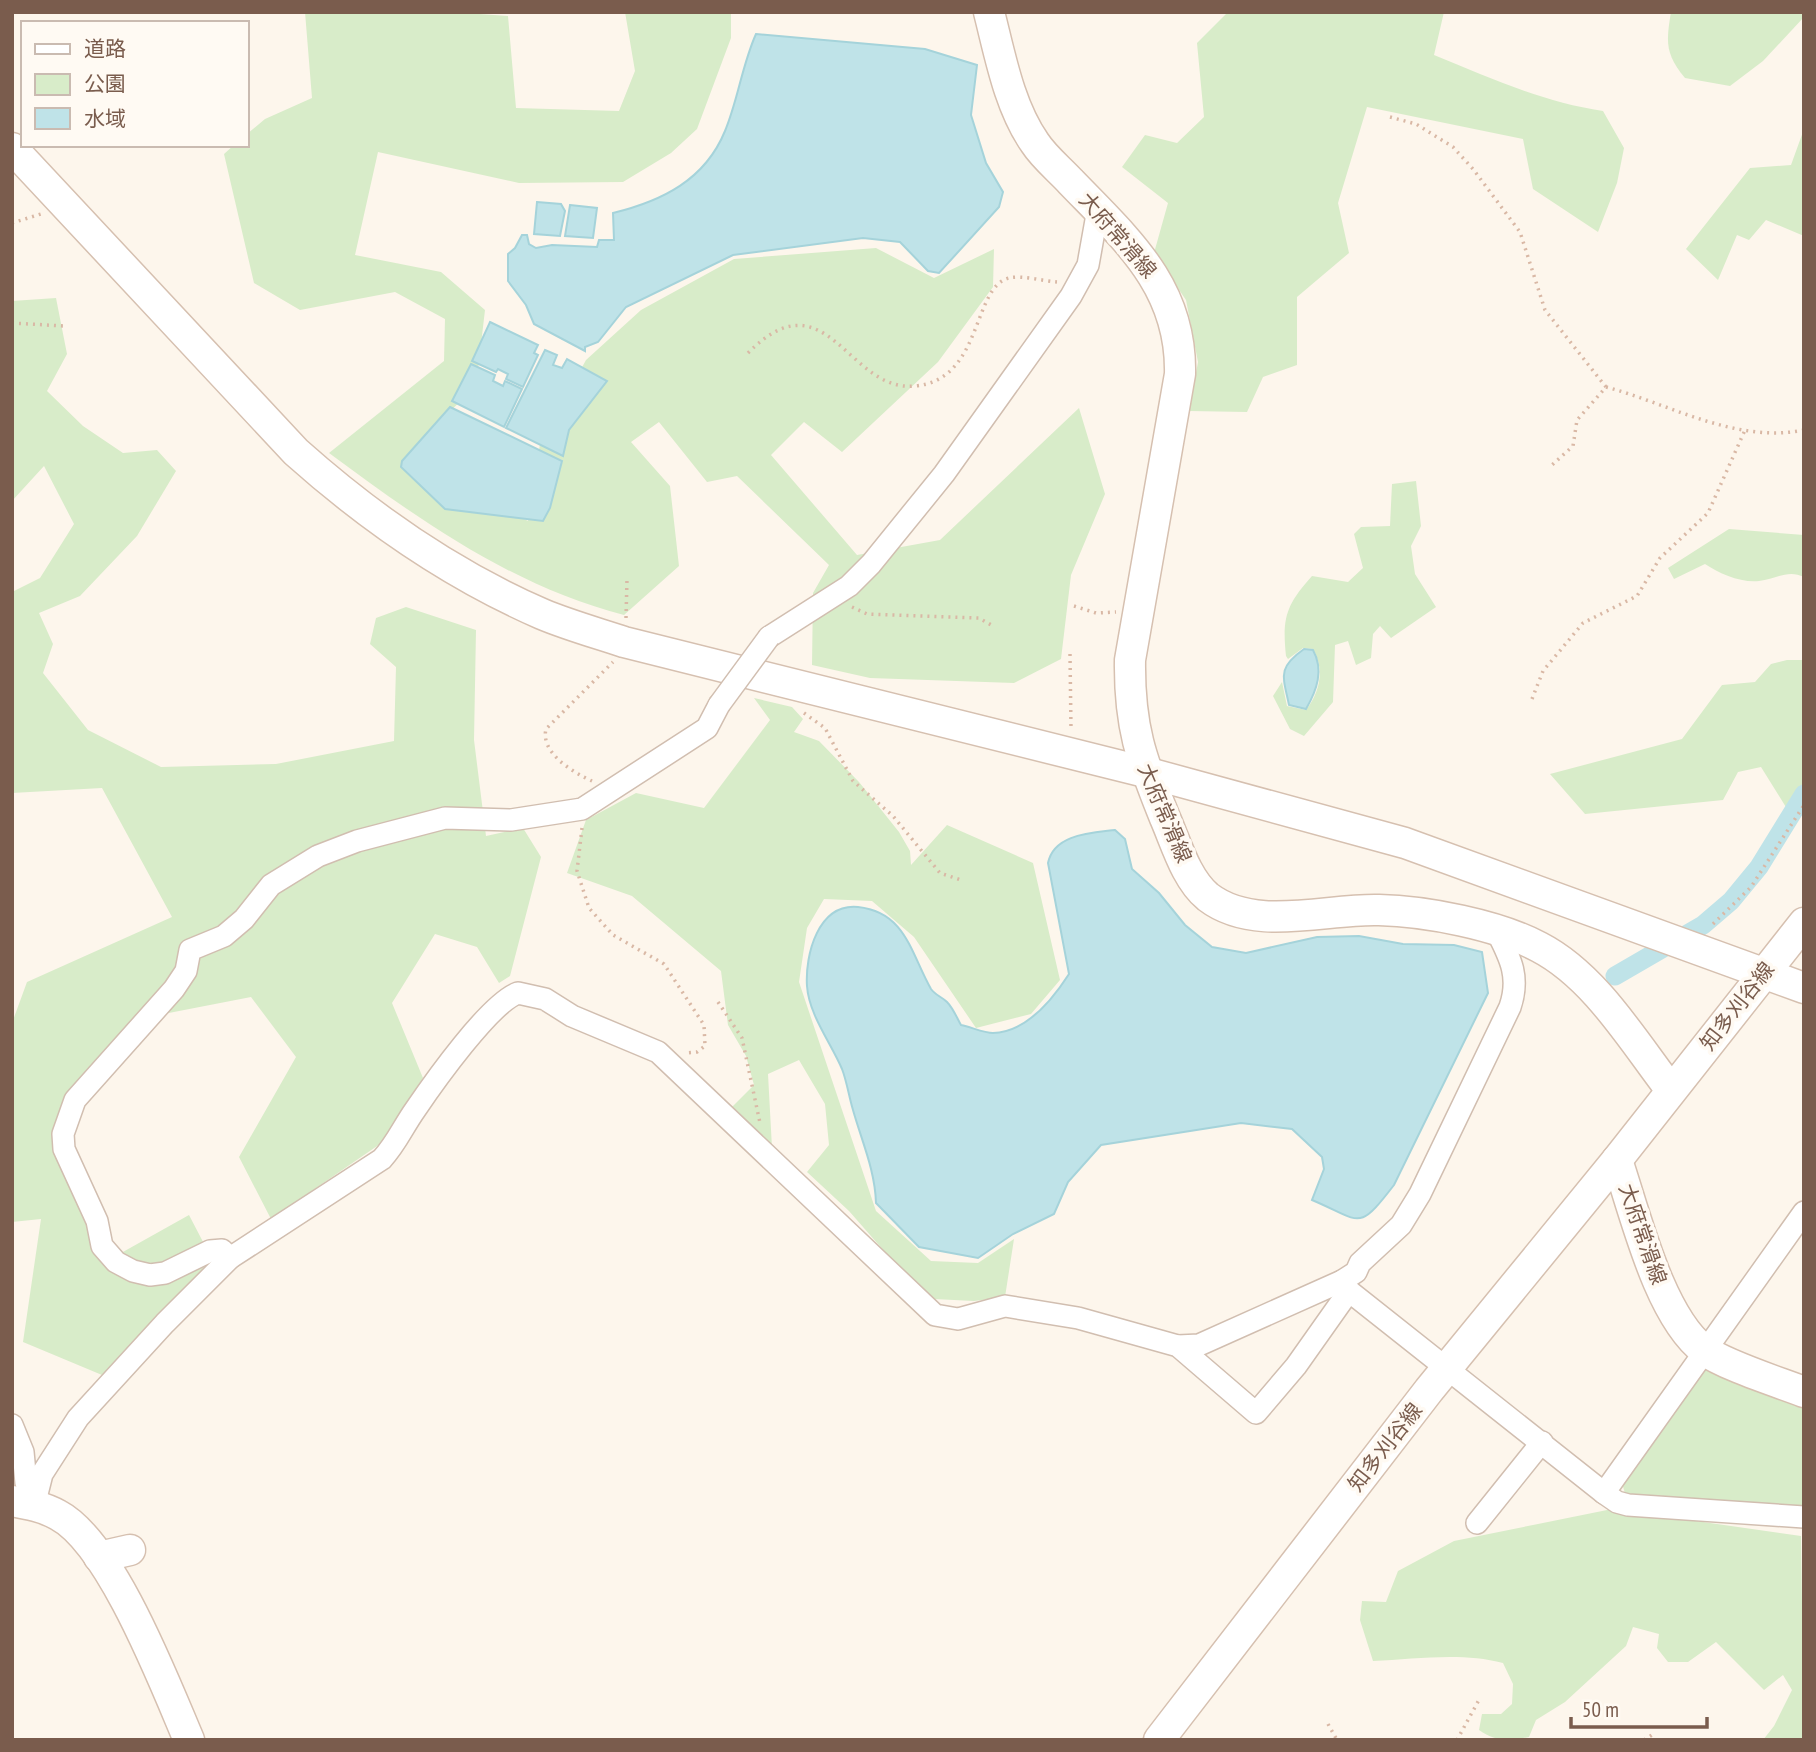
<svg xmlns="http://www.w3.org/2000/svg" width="1816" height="1752" font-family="'PT Sans Narrow','Noto Sans JP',sans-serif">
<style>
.green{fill:#d8ecc9}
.water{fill:#bfe3e8;stroke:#a5d3da;stroke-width:2}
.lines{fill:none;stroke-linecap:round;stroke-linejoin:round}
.canal{stroke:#bfe3e8;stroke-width:19}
.street-casing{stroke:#d1beb0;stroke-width:24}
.secondary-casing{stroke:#d6c0b0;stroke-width:33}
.path{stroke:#d9b8a5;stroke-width:3.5;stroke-dasharray:2 5;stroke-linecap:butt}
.street{stroke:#fff;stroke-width:21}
.secondary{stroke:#fff;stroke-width:30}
.street-bridge-casing{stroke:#d1beb0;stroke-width:24;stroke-linecap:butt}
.street-bridge{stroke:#fff;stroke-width:21}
.labels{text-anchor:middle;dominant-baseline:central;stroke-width:7;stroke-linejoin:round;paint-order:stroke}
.street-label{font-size:21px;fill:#7a5c4d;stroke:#fffaf3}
</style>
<rect width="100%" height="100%" fill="#fdf6ec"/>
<g class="green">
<path d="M305 12H451L508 16 516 108 619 111 635 71 625 12H731V38L697 129 671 153 623 182 519 183 378 152 355 255 441 272 485 310 476 387 435 425 429 469 528 521 540 444 586 360 641 310 734 259 876 248 934 278 994 249 993 287 938 362 842 452 804 422 771 455 857 555 940 540 1079 408 1105 494 1071 575 1061 659 1014 683 870 678 812 665 813 593 829 565 737 476 707 482 659 422 631 442 670 486 679 566 624 615C512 586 421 521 329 453L444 361 445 319 395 292 300 310 254 283 224 154 234 145H247V134L265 119 312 98Z"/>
<path d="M1228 12H1444L1434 55C1490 78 1543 102 1603 111L1624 148 1617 183 1598 232 1533 189 1523 139 1367 107 1338 203 1349 253 1297 297V365L1263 377 1247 412 1189 411 1198 362 1186 300 1154 253 1168 203 1122 167 1145 135 1177 143 1204 117 1197 43Z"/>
<path d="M1671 12H1804V17L1763 61 1730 86 1685 78C1665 54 1666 42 1671 12Z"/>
<polygon points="1804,129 1804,236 1766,220 1749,240 1737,235 1718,280 1686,249 1750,168 1791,165"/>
<polygon points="56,298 67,354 47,391 83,426 123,453 157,450 176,471 137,536 80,596 39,613 53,644 43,673 88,730 161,767 276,764 394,741 396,667 370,644 376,618 406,607 476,630 474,740 486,836 523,828 541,857 510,976 499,983 477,947 435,934 392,1003 423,1078 380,1144 271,1219 239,1157 296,1057 251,997 138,1019 62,1109 105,1262 189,1215 213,1261 102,1375 23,1342 41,1219 12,1222 12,1023 27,982 172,917 102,788 12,793 12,592 40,578 74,524 44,466 12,501 12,301"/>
<path d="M1416 481 1421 526 1411 546 1415 574 1436 607 1391 638 1380 626 1373 634 1371 658 1356 665 1348 641 1335 645 1333 702 1304 736 1290 729 1273 696 1282 682 1287 706 1306 710C1320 692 1325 669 1313 649L1303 648 1288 659 1286 656C1282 618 1286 605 1312 576L1348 582 1363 568 1354 534 1361 527 1390 526 1392 484Z"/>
<path d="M1729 529 1804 535V577C1788 569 1776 579 1759 581 1741 583 1720 574 1705 564L1674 579 1668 568Z"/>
<polygon points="1787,660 1804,660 1804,789 1789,812 1761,767 1738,772 1723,800 1585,814 1550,774 1682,739 1722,685 1755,682 1771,664"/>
<polygon points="754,698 792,707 803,719 794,732 819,741 859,782 899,832 910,851 911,865 947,825 1033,863 1060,980 1031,1014 976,1028 914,937 872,901 824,899 807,928 799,982 876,1211 931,1261 978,1263 1014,1239 1005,1297 974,1301 934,1299 899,1268 849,1211 807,1172 829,1145 825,1104 799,1060 768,1074 772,1148 729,1110 754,1085 746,1056 728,1025 721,971 632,896 567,873 586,820 636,793 704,808 770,720"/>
<polygon points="1703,1367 1804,1405 1804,1512 1626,1497 1622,1483"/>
<path d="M1612 1509 1801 1536 1804 1740H1763L1774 1726 1792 1690 1783 1675 1764 1690 1716 1642 1688 1662H1668L1657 1648 1659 1634 1633 1627 1626 1646 1565 1702 1536 1720 1529 1737C1509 1741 1496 1742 1479 1730L1482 1714H1501L1512 1704 1513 1684 1503 1663C1462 1652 1416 1659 1373 1661L1360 1620 1362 1601 1386 1602 1398 1571 1454 1541Z"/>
</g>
<g class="water">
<path d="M756 34 925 49 977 65 971 115 986 163 1003 192 999 207 939 273 928 271 900 242 863 238 733 255 626 307 598 342 585 347V351L534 324 526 305 508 281V254L515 248 522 235H527L529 244 536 248 552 245 597 247 599 240H614L613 213C662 201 705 180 725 131 738 100 742 65 756 34Z"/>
<polygon points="537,202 561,204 565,211 560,236 534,234"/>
<polygon points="570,205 597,208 593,238 565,236"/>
<polygon points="490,322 538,345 534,353 538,355 523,387 506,379 508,374 498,369 496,372 472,361"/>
<polygon points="545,350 557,355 553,365 562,368 567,359 607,381 569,430 563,456 506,428"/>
<polygon points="471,364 495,375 493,381 503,386 505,381 522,389 504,427 452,401"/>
<polygon points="450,407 562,461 550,508 543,521 445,509 401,467 402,461"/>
<path d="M1304 649 1313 650C1324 670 1317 690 1306 709L1289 705C1283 676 1277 668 1304 649Z"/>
<path d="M1115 830 1125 839 1132 869 1159 893 1185 925 1212 947 1246 953 1317 937 1359 936 1403 944 1454 945 1482 952 1488 993 1394 1185C1357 1233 1362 1221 1312 1200L1324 1169 1322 1157 1292 1129 1241 1123 1101 1145 1068 1182 1054 1214 1013 1234 978 1258 919 1247 876 1203C875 1170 862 1142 853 1110 849 1097 847 1082 842 1069 831 1043 809 1015 807 986 805 955 818 903 858 907 906 912 911 954 931 989 935 995 942 997 947 1002 953 1008 957 1018 961 1025 971 1027 984 1033 993 1033 1027 1032 1053 999 1069 974L1048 863C1054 834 1091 833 1115 830Z"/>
</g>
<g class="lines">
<polyline class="canal" points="1615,976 1703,925 1731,901 1759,867 1804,794"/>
<g class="street-casing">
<g id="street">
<polyline points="769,637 849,586 871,564 944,474 1071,296 1088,265 1098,209"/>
<polyline points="230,1258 222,1250 210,1251 165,1273 150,1275 133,1271 116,1262 102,1246 97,1221 64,1149 63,1134 75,1100 174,989 186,971 190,950 224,936 244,919 271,885 318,856 357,841 445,818 511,820 582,809 707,728 719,705"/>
<path d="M1342 1281 1356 1272 1360 1263 1401 1225 1420 1194 1510 1007C1520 978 1511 959 1497 932"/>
<polyline points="1178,1346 1199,1345 1342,1281 1349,1291"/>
<polyline points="12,1425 23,1452 26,1483"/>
<polyline points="1604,1493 1617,1502 1628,1505 1804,1517"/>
<path d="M34 1506 42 1474 78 1418 165 1323 230 1258 382 1159C396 1144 403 1127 415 1110 434 1082 490 1003 518 993L545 999 572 1016 658 1052 935 1315 958 1319 1005 1306 1078 1318 1178 1346 1256 1413 1296 1366 1349 1291 1604 1493 1804 1212"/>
<polyline points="1477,1523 1542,1442"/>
</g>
</g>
<g class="secondary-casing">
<g id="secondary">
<path d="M989 12C1000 55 1009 106 1035 143 1044 157 1059 169 1071 182 1127 240 1182 287 1180 374L1130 660C1129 726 1141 759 1165 818 1176 843 1186 879 1208 897 1255 933 1327 908 1379 910 1426 911 1498 925 1539 947 1595 976 1633 1041 1671 1090"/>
<path d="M12 148 296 452C370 518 450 574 542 614 568 625 597 633 624 642L1145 772 1405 843 1804 988"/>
<path d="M1617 1160C1635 1213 1659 1316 1704 1350 1724 1365 1778 1382 1804 1392"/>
<path d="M12 1501C28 1504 44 1507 58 1515 111 1543 165 1684 189 1740"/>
<polyline points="99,1557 130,1550"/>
<polyline points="1159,1740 1429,1390 1617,1160 1804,923"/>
</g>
</g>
<g class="path">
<polyline points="1390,117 1416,124 1453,147 1473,169 1520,232 1545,310 1606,387 1577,420 1573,446 1552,465"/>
<polyline points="12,223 44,213"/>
<polyline points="12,323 64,326"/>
<path d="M748 353C827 273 848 393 915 386 983 380 972 287 1009 278 1022 275 1043 281 1057 282"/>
<path d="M1606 387C1670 404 1736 444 1804 430"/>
<polyline points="1074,606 1096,613 1116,612"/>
<polyline points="852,607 867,614 979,618 993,626"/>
<polyline points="626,618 627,579"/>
<polyline points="1070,654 1071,729"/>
<polyline points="1532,699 1543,671 1583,623 1637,596 1660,558 1708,513 1745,430"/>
<polyline points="804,713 825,728 853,781 893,816 940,873 961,880"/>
<path d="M592 781C574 773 540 753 546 729L613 662"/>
<polyline points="582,828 577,871 589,908 613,935 664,964 704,1025 705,1046 697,1052 686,1053"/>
<polyline points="1713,924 1751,887 1804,805"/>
<polyline points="718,1002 742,1038 760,1123"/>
<polyline points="1328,1724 1337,1740"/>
<polyline points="1109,1740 1120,1740"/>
<polyline points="1457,1740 1480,1698"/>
<polyline points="1644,1740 1655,1733"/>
</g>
<use href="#street" class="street"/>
<use href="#secondary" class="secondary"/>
<g class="street-bridge-casing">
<polyline id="street-bridge" points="719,705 769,637"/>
</g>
<use href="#street-bridge" class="street-bridge"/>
</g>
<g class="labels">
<g class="street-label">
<text transform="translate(1118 235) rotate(49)">大府常滑線</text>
<text transform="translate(1165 813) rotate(67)">大府常滑線</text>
<text transform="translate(1737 1006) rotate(-52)">知多刈谷線</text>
<text transform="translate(1643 1234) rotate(71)">大府常滑線</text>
<text transform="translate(1385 1447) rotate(-52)">知多刈谷線</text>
</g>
</g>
<rect width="1816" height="1752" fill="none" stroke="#7a5c4d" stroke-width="28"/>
<rect x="21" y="21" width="228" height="126" fill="#fffaf3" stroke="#cabbb1" stroke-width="2"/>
<rect x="35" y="44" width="35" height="10" fill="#ffffff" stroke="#cabbb1" stroke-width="2"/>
<text x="84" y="56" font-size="21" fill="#7a5c4d">道路</text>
<rect x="35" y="74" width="35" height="21" fill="#d8ecc9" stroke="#cabbb1" stroke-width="2"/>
<text x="84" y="91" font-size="21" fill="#7a5c4d">公園</text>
<rect x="35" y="108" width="35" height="21" fill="#bfe3e8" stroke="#cabbb1" stroke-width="2"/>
<text x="84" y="126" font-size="21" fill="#7a5c4d">水域</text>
<path d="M1571 1717v10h136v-10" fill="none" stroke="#7a5c4d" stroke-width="3.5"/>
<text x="1582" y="1717" font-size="21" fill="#7a5c4d" stroke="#fffaf3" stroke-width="5" paint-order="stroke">50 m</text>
</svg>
